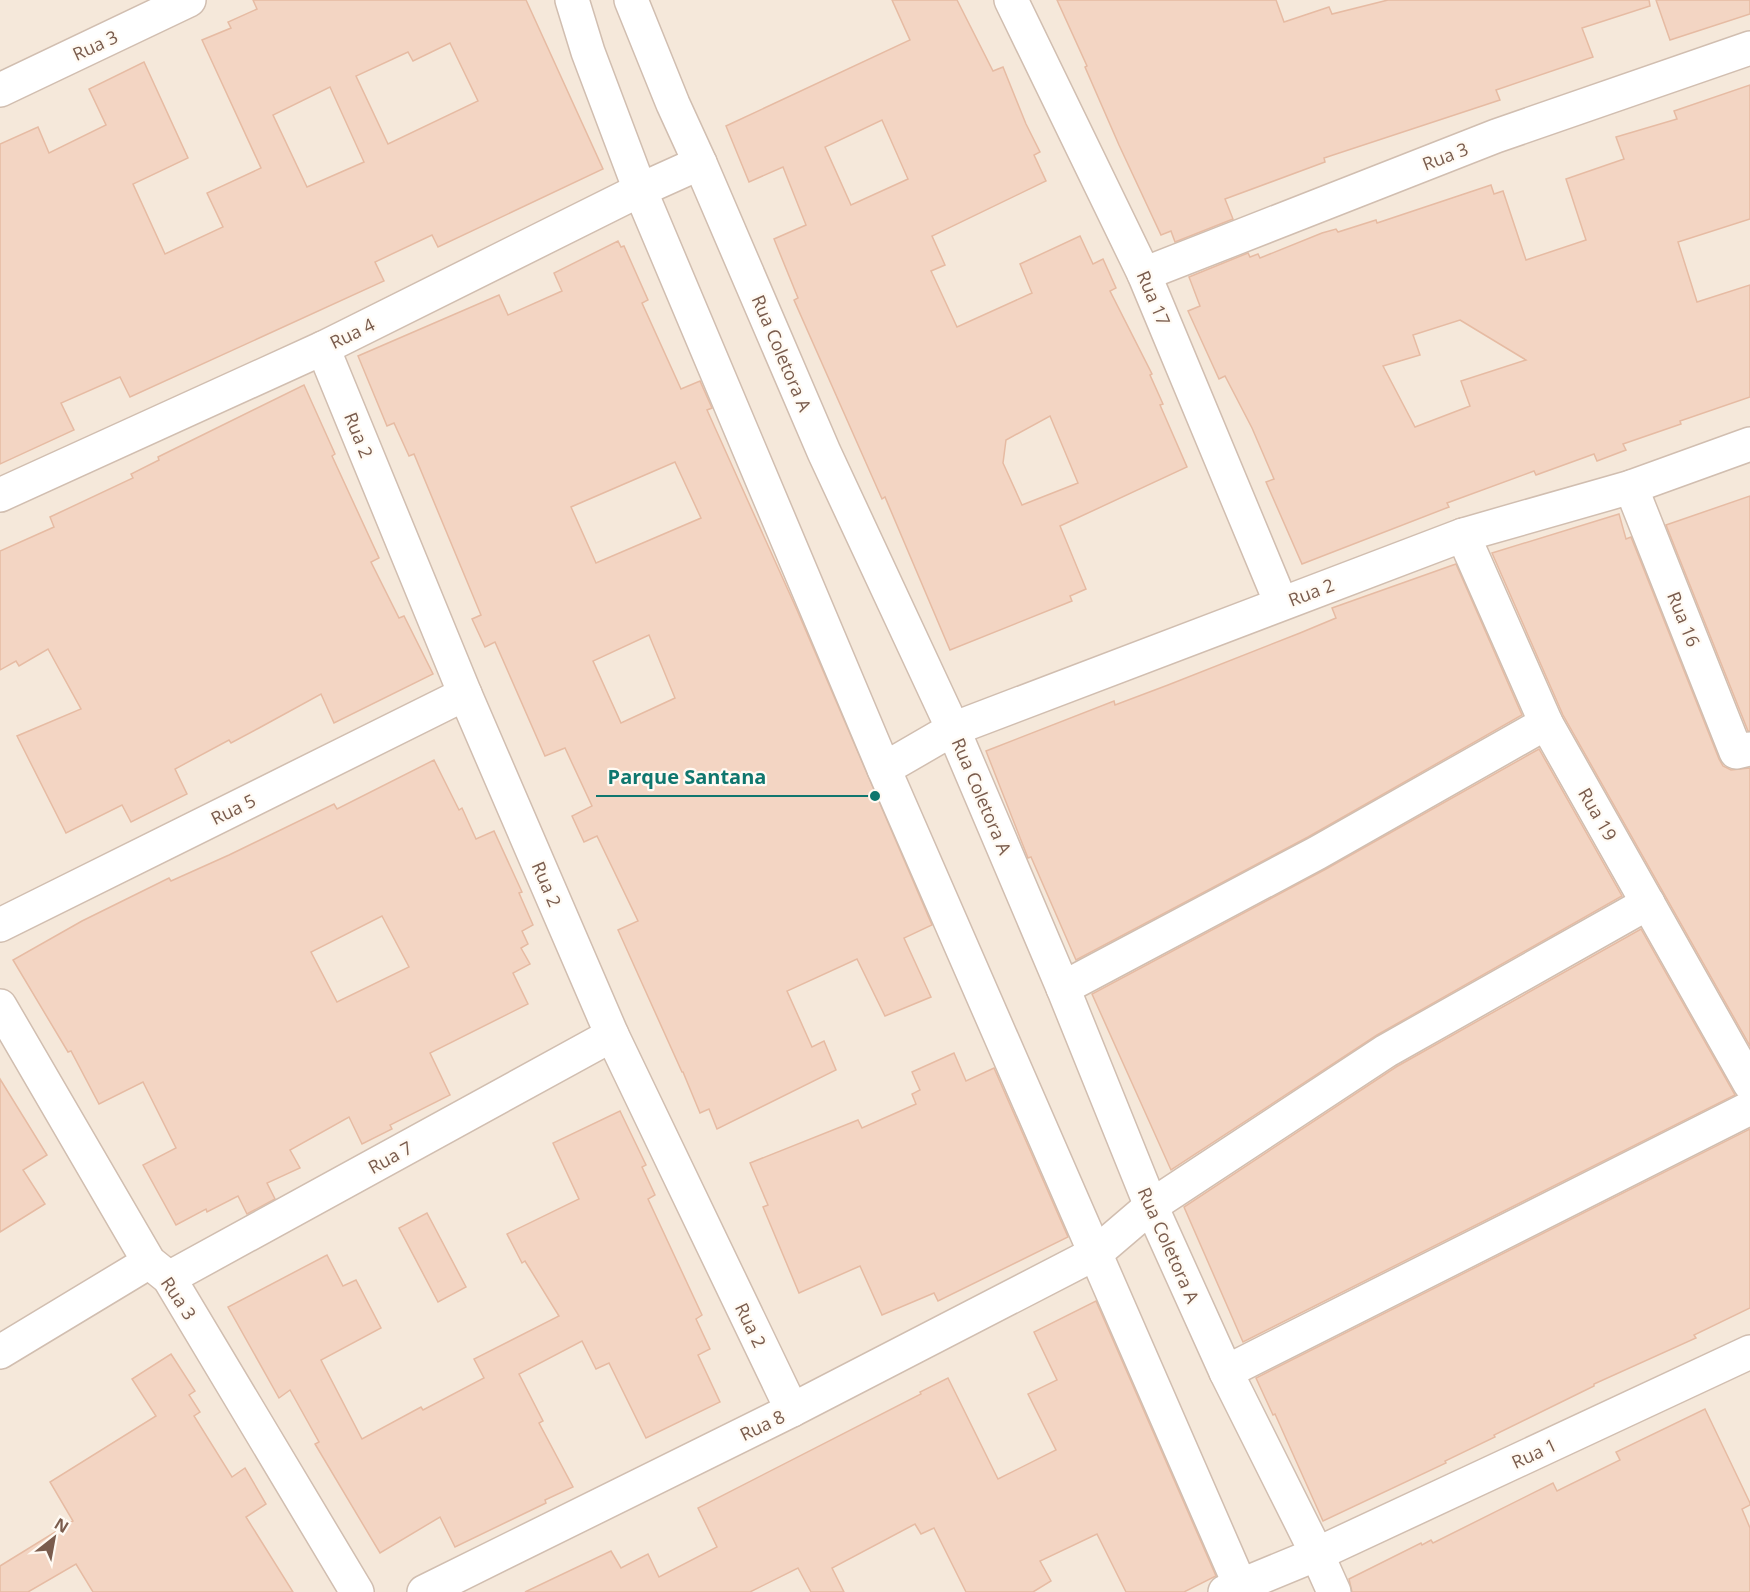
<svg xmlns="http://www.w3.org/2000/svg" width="1750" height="1592" font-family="'Open Sans',sans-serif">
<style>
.residential{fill:#f5e8da}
.building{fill:#f3d5c3;stroke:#e6bba3;stroke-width:1.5;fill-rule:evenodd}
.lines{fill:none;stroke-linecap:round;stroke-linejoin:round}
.minor-casing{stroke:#d1beb0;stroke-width:36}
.minor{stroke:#fff;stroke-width:33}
.labels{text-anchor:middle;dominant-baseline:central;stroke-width:4.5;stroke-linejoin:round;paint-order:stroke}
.street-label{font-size:18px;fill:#7a5c4d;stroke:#fffaf3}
.leader{fill:none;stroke:#0f766e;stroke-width:2}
.callout-dot{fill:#0f766e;stroke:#fffaf3;stroke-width:2}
.callout-label{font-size:20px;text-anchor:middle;font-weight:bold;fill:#0f766e;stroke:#fffaf3;stroke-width:4.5;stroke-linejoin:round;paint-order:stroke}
</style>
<rect width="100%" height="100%" fill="#fdf6ec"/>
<rect class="residential" x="0" y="0" width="1750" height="1592"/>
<g class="building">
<path d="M253 0H526L603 169 438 247 432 235 375 262 384 281 130 397 120 377 61 403 74 430 0 464V144L38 127 49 153 106 125 89 89 144 62 188 158 133 184 165 254 223 227 207 193 261 168 202 40 231 28 228 22 257 9ZM450 43 478 101 388 144 356 76 408 52 413 61ZM330 87 364 162 307 187 273 115Z"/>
<path d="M892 0H957L993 71 1003 67 1026 124 1040 152 1034 155 1046 181 932 236 945 265 931 271 957 327 1032 293 1020 264 1080 236 1093 264 1103 259 1116 288 1110 291 1152 374 1150 375 1163 404 1160 405 1187 467 1060 526 1086 589 1070 596 1072 601 950 650 885 497 882 499 794 300 798 298 774 239 806 225 783 167 749 182 726 126 910 40ZM882 120 908 179 851 205 825 147ZM1050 416 1078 483 1022 505 1003 463 1006 440Z"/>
<polygon points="1057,0 1276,0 1284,22 1329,7 1332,14 1388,0 1649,0 1650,6 1582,28 1593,57 1496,90 1500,100 1324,158 1325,162 1225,199 1233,219 1175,242 1171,231 1161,235 1119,145 1085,67 1087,66"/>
<polygon points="1656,0 1750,0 1750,14 1670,40"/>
<path d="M1750 85V219L1678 242 1697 302 1750 285V397L1680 421 1681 424 1623 444 1626 450 1597 461 1594 454 1536 475 1534 471 1447 503 1449 507 1302 564 1266 482 1274 479 1252 428 1225 376 1219 379 1188 311 1200 306 1189 277 1248 253 1250 257 1258 254 1260 258 1322 233 1336 229 1338 232 1376 220 1377 223 1491 185 1494 194 1503 191 1526 260 1586 240 1566 179 1624 159 1616 137 1677 119 1674 111ZM1460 320 1526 360 1461 381 1470 406 1415 427 1383 366 1420 355 1413 335Z"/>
<path d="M618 241 621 247 624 246 648 300 642 303 681 389 700 381 712 408 707 410 797 610 932 925 904 938 931 997 885 1016 857 959 787 991 812 1047 824 1041 836 1070 717 1129 709 1109 700 1113 683 1072H682L618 930 638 921 597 836 584 842 572 816 592 806 565 748 545 756 495 642 485 647 472 619 481 615 414 454 409 456 394 423 387 426 358 356 499 295 508 315 562 291 554 273ZM675 462 701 518 596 563 571 507ZM649 635 675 698 621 723 593 661Z"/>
<polygon points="304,385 335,454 332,456 379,558 371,562 399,618 404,616 433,674 334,723 321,694 259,728 231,743 229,740 175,769 187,794 131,822 122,805 66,833 17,736 81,709 48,649 19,666 16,661 0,670 0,551 54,527 50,517 133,478 131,474 159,460 158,457"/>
<polygon points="1750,496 1750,731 1748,731 1666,525"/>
<polygon points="1619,514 1626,539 1631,537 1719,759 1723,766 1731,770 1750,768 1750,1046 1563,715 1492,553"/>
<polygon points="1456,564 1522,715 1308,837 1076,960 1031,857 1028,858 986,751 1114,701 1115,705 1168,685 1300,633 1336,618 1332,608"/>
<polygon points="1539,749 1622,896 1377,1035 1171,1170 1092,994 1326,869"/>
<path d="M434 760 459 810 462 808 476 839 494 831 522 892 519 893 533 925 522 931 528 944 521 948 530 964 513 973 528 1004 430 1053 450 1095 390 1125 392 1129 362 1144 349 1117 290 1150 300 1168 267 1183 275 1199 247 1214 238 1196 207 1212 206 1209 176 1225 143 1165 176 1148 143 1082 99 1104 71 1051 68 1052 13 960 82 921 169 878 171 881 229 855 334 804 337 809ZM382 916 409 967 337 1002 311 952Z"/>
<polygon points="1641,929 1735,1095 1243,1342 1184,1207 1396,1067"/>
<polygon points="954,1053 966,1081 994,1068 1068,1237 938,1301 934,1293 882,1315 860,1266 799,1293 763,1207 768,1205 750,1163 858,1120 862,1128 916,1104 912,1094 920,1090 912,1072"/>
<polygon points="0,1079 47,1155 23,1170 45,1204 0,1232"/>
<polygon points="620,1111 646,1165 642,1167 655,1195 648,1199 702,1315 696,1319 710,1349 698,1355 720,1402 646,1438 609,1363 596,1369 582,1341 519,1374 543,1421 539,1423 573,1487 545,1500 546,1503 455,1547 440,1517 380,1553 315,1444 319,1442 290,1390 279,1398 228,1307 327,1255 343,1286 356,1280 381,1328 321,1360 362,1439 421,1407 423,1410 484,1378 474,1359 559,1316 525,1261 522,1263 507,1234 579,1199 553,1143"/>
<polygon points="1750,1129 1750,1308 1694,1335 1696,1338 1594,1384 1594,1386 1494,1435 1495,1437 1445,1461 1446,1463 1323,1521 1275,1414 1273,1415 1256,1378"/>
<polygon points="427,1213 466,1287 438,1302 399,1228"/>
<polygon points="1096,1301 1216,1576 1184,1592 1126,1592 1097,1534 1040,1561 1051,1581 1033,1592 966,1592 934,1528 921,1534 915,1524 832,1568 844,1592 811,1592 798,1568 750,1592 525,1592 611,1551 621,1568 648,1554 659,1577 717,1547 698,1508 921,1394 920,1392 948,1378 998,1479 1056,1450 1028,1394 1057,1380 1034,1332"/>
<polygon points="171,1354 195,1391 189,1395 200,1412 194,1416 232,1477 245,1468 266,1504 246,1517 293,1592 93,1592 76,1564 28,1592 0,1592 0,1566 73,1521 50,1482 156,1416 132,1379"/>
<polygon points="1705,1409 1750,1503 1750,1505 1742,1509 1750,1528 1750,1592 1352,1592 1349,1579 1421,1543 1422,1545 1431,1540 1433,1543 1553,1483 1557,1491 1620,1460 1616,1452"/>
</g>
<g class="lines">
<g class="minor-casing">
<g id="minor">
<polyline points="572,0 588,52 640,190 884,769 1243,1592"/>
<polyline points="631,0 673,104 700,163 824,452 953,729 1063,988 1151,1206 1226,1372 1317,1554 1334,1592"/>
<polyline points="1011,0 1144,274 1281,603"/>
<polyline points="0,90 189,0"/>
<polyline points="1144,274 1496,136 1750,48"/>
<polyline points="323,348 465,694 612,1035 792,1410"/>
<polyline points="1631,487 1736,752 1750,749"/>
<polyline points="0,495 323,348 640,190 700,163"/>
<polyline points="1463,535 1546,723 1750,1084"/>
<polyline points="884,769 953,729 1463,535 1631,487 1750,444"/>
<polyline points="0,925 465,694"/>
<polyline points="1063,988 1317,853 1546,723"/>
<polyline points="0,1006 149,1262 169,1278 357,1592"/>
<polyline points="169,1278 612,1035"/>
<polyline points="0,1352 149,1262"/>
<polyline points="1226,1372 1750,1108"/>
<polyline points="424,1592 792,1410 1096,1253 1151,1206 1386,1051 1648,903"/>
<polyline points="1225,1592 1317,1554 1750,1352"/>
</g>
</g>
<use href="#minor" class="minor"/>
</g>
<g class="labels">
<g class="street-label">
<text transform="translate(95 45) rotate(-25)">Rua 3</text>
<text transform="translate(1445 156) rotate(-21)">Rua 3</text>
<text transform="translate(1154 298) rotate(67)">Rua 17</text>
<text transform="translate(352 333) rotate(-26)">Rua 4</text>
<text transform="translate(782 353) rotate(67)">Rua Coletora A</text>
<text transform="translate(359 435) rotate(68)">Rua 2</text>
<text transform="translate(1311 592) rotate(-21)">Rua 2</text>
<text transform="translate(1684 619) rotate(68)">Rua 16</text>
<text transform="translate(982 796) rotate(67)">Rua Coletora A</text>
<text transform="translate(233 809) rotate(-26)">Rua 5</text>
<text transform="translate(1598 814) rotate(60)">Rua 19</text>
<text transform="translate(547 884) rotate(67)">Rua 2</text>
<text transform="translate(390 1157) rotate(-29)">Rua 7</text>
<text transform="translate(1169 1245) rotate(66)">Rua Coletora A</text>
<text transform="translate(179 1298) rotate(56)">Rua 3</text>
<text transform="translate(751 1325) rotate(64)">Rua 2</text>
<text transform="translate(762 1425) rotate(-26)">Rua 8</text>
<text transform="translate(1534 1453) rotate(-25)">Rua 1</text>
</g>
</g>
<path class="leader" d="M875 796L779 796H596"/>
<circle class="callout-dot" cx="875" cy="796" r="6"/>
<g class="callout-label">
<text x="687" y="784">Parque Santana</text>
</g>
<g transform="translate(54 1538) rotate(31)" stroke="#fffaf3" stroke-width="4.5" paint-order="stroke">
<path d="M0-4.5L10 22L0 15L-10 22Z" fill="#7a5c4d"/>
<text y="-9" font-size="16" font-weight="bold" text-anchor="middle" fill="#7a5c4d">N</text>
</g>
</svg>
